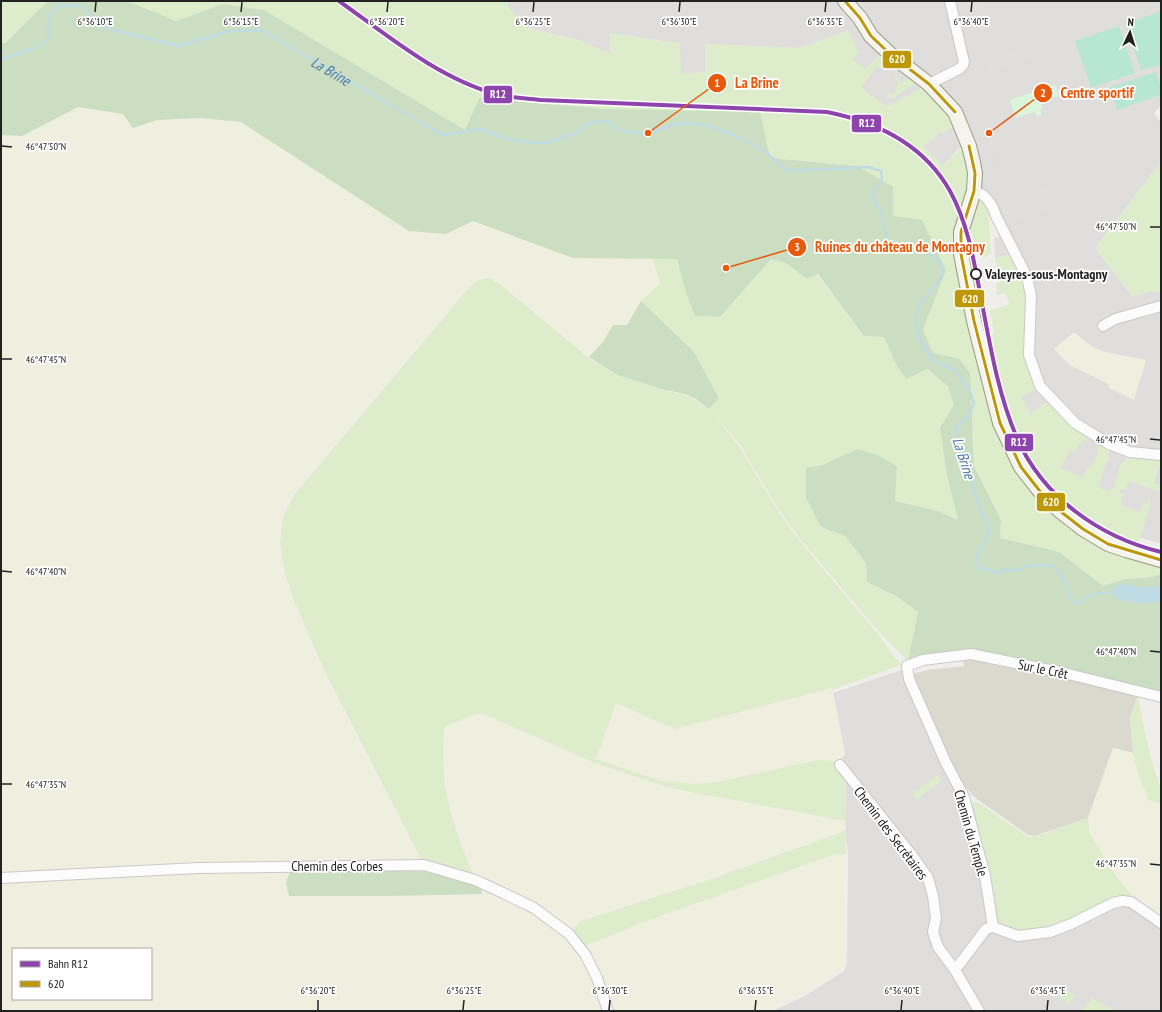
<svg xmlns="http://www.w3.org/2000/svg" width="1162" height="1012" font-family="'PT Sans Narrow',sans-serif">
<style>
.residential{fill:#dfdedc}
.construction{fill:#d9d9cd}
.farmland{fill:#efefdf;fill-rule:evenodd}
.grass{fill:#ddeccb}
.forest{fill:#cbdec1}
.park{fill:#daf5da}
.pitch{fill:#b7e6d2}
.parking{fill:#e0dfde}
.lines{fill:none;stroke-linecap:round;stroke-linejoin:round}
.stream{stroke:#bfdbe3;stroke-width:2.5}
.river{stroke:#bfdbe3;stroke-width:16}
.street-casing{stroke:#c9c8c7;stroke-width:12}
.secondary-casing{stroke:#999a82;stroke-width:16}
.street{stroke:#fdfcfc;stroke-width:10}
.secondary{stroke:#f4f4ed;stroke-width:14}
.bus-1-casing{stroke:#fff;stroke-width:6}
.bus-1{stroke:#bd990a;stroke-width:3}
.rail-1-casing{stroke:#fff;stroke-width:7}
.rail-1{stroke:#8e44ad;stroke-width:4}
.ticks{fill:none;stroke:#222;stroke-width:1.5}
.stop-dot{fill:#fff;stroke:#222;stroke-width:2}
.labels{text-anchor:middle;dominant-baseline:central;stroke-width:3.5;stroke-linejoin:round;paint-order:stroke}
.stop-label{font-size:14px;font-weight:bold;fill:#222;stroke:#fff;text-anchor:start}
.street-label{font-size:14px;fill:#222;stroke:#fff}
.water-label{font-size:15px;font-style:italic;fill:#4a7aab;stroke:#fff}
.ticks-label{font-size:10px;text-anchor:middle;fill:#222;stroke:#fff;stroke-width:3.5;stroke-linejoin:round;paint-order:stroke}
.leader{fill:none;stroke:#e8590c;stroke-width:1.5}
.callout-dot{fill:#e8590c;stroke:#fff;stroke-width:1.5}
.mark-label{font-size:12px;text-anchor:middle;font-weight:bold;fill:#fff}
.callout-label{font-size:15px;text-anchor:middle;font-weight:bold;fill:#e8590c;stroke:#fff;stroke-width:3.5;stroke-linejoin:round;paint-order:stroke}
.line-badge{stroke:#fff;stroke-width:1.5}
.badge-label{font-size:11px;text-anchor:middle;font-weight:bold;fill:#fff}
</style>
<rect width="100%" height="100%" fill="#f0eeeb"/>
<g class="residential">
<polygon points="507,1 1161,1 1161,105 1154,113 1161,123 1161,162 1095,248 1132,296 1150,291 1161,292 1161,544 1110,528 1074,506 1018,398 1025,356 1027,292 959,148 943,166 923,147 940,132 925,86 887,108 861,88 852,59 848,31 799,48 705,44 705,72 680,74 680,43 668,42 610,33 611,54 579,40 527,28 507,7"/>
<polygon points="904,669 963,798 977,847 1122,902 1161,923 1161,1011 772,1011 805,996 844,971 847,962 848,854 845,831 846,776 839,761 845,754 833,693"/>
</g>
<polygon class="construction" points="963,658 1013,666 1138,695 1130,718 1133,753 1113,748 1088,818 1035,836 1028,835 973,796 946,762 912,674 928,670 964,666"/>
<g class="farmland">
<path d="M78 107 124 114 133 128 157 120 201 118 241 122 409 231 446 234 473 221 573 258 653 259 660 283 641 301 627 325H613L603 342 589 357 501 283 489 277 478 280 466 290 292 494 281 515 279 543 282 570 294 603 323 671 423 865 285 866 290 872 286 882 289 896H390L482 894 475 880 453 815 446 785 444 753 445 729 452 723 482 714 595 763 670 788 845 821 846 830 713 877 581 921 569 934 580 948 646 921 836 854H846V961L843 969 804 994 768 1011H1V135H22ZM13 949H151V999H13Z"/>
<polygon points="1074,332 1091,346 1105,352 1146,360 1134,400 1109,388 1109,384 1071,366 1054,349"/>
<polygon points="832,688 845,754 839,761 830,760 718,782 696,784 661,781 596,759 616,703 675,729"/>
<polygon points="1113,748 1133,753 1139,776 1154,803 1161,804 1161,917 1136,900 1118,879 1089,832 1088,818"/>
</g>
<g class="grass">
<polygon points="1,1 48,1 4,43 1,43"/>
<polygon points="127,1 507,1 508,7 527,28 579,40 611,54 610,33 668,42 680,43 681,74 705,72 705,44 799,48 848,31 859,53 852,59 865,69 884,50 898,61 890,71 887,69 885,71 877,66 861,88 887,107 925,86 954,122 952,128 943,133 939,132 924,147 943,166 962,146 967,157 970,188 951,242 1021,467 1083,530 1161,561 1161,574 1153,577 1125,579 1103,586 1059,552 1000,538 1001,520 974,466 974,436 959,359 933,353 923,330 946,270 892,216 857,166 770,158 605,109 479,98 465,130 264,10 223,4 176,21"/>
<polygon points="912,72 921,79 892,99 886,96 889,93 892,95 896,89 894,88 899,82 893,78 895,76 902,83"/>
<polygon points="1161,162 1161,292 1150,291 1132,296 1095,248"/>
<polygon points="981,201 986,202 988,207 991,253 985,257 978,256 977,253 969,224 975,205"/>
<path d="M1011 254 1024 281 1026 295 1025 361 1037 388 1021 398 1031 413 1047 402 1072 427 1090 438 1088 442 1084 440 1082 444 1080 443 1075 453 1070 451 1060 468 1082 477 1088 467 1090 468 1098 453 1096 451 1103 441 1123 454 1120 456H1117L1118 452 1110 450 1108 457H1109L1108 462H1106L1099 484 1102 489 1108 491 1114 487 1120 465 1132 453 1161 462V468L1159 467 1154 483 1161 485V492L1129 481 1126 490 1120 489 1119 492 1125 495H1123L1121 502 1123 503 1122 506 1141 512 1144 503 1148 502V500H1151L1139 543C1129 539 1120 536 1111 531 1074 513 1032 474 1017 435 1005 403 999 370 992 337L994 332 990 311 1009 304 1006 293 997 295 996 284 1000 282 995 258Z"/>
<path d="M653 259H677L686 293 695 316 720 317 771 259 786 263 807 279 817 274 864 336 884 337 896 364 926 369 949 386 954 406 940 428 947 476 958 520 938 511 895 501 897 466 857 449 822 465 806 468 820 527 845 536 866 563 867 582 896 596 918 612 908 662 879 632 800 539 779 510 740 445 710 410 739 446 778 511 799 540 877 633 901 665 832 690V688L675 729 616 703 596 759 661 781 696 784 718 782 818 760 839 761 846 776 845 821 670 788 595 763 481 713 452 723 444 729C443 747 443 766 445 784 449 817 464 849 475 881L481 887 380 869 290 872 285 866 424 865 324 670 295 603 284 570 280 543 283 516 294 495 467 290 478 280 489 278 500 284 589 358 618 375 660 389 685 395 696 400 709 409 719 397 694 352 641 301 660 283Z"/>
<polygon points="1138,695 1145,733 1153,766 1161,788 1161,804 1149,800 1139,776 1133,753 1130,718"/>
<polygon points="938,775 941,781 916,800 912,794"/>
<polygon points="973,802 979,803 1028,837 1035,837 1088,818 1089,832 1118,879 1136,900 1031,935 997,928 970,806"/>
<polygon points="845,831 846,854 836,854 646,921 580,948 569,934 581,921 714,878"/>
<polygon points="1061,985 1075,996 1068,1004 1054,993"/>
<polygon points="1092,998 1115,1011 1081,1011"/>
</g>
<g class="forest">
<polygon points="48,1 127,1 176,21 223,4 264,10 465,130 479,98 605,109 760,112 770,158 857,166 893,187 893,216 922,220 946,270 923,330 933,353 959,359 970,373 974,466 1001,520 1000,538 1059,552 1103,586 1125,579 1153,577 1161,574 1161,691 1141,688 980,651 908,662 918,612 896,596 867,582 866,563 845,536 821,527 806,498 806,468 822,465 857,449 877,455 897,466 895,501 938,511 958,520 947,476 940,428 954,405 948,386 927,369 906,379 896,364 884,337 864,336 818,274 807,279 786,263 771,259 720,317 695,316 686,293 677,259 573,258 473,221 446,234 409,231 241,122 201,118 157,120 133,128 123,114 78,107 22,136 1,135 1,43 5,43"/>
<polygon points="641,301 694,352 719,398 709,409 696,399 685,394 661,389 618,375 589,357 603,342 613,325 627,325"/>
<polygon points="380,869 442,873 481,887 482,894 390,896 289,896 286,882 290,872"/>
</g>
<polygon class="park" points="1055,85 1059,96 1041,102 1043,108 1039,110 1042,112 1040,116 1036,115 1036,111 1016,118 1010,100"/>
<g class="pitch">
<polygon points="1161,11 1161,64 1141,70 1125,24"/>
<polygon points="1119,26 1135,73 1091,88 1075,41"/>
<polygon points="1156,72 1161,87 1161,95 1117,110 1110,87"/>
</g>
<g class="parking">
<polygon points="957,1 999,1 960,14"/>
<polygon points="1030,46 1035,57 989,73 985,60"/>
<polygon points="991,142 996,156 991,179 985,179 977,147"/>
<polygon points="1068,179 1073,193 1062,197 1064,204 1007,225 1000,207 1024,197 1028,199 1031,192"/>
<polygon points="1003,236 1011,254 995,258 994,238"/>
</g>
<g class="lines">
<path class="stream" id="s1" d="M1 59 35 48 48 39V18L60 5 80 6 105 28 178 46 229 31 261 30 442 135 480 129 507 139 527 142 545 143 576 133 585 125 598 121 610 122 614 127 620 130 635 133H648L680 123 706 125 735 136 763 150 786 170H804L868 167 881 171 882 179 871 196 881 213 889 246 892 252 920 250 931 255 938 260 943 268 941 278 920 303 916 314 918 337 932 360 954 370 970 391 974 403 968 418 962 420 955 429 960 446 968 460 970 478 975 496 988 526 987 539 975 559 976 565 981 568 998 573 1003 570H1016L1026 566 1048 565 1055 568 1063 578 1071 600 1075 603H1080C1092 590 1105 593 1121 592"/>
<polyline class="river" points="1121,592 1140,595 1161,594"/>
<g class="street-casing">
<g id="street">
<polyline points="929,84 959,69 963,65 964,62 950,1"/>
<path d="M974 191C987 195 992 204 996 216L1027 277 1031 296 1029 355 1040 386 1075 423 1109 444 1130 452 1161 455"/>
<polyline points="1103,326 1115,319 1161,306"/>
<polyline points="840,765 911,854 928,878 933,896 936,918 933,932 938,947 955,970 979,1011"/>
<polyline points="1,878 198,868 424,865 475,880 499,891 534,908 569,934 585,954 597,978 608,1011"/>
<polyline points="993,927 1018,936 1050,932 1071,924 1113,903 1122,901 1131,902 1161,923"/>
<polyline points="955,970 986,929 993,927 985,876 964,797 946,763 909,679 907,666 923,660 971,654 1064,673 1161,697"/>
</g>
</g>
<g class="secondary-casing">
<polyline id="secondary" points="845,1 860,18 871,36 890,54 929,84 955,112 969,146 973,162 975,173 974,191 961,232 961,254 974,321 1000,423 1021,467 1039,490 1060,511 1083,529 1108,544 1126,550 1161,560"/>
</g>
<use href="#street" class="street"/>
<use href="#secondary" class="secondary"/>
<g class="bus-1-casing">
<g id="bus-1">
<polyline points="845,1 860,18 871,36 890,54 929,84 955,112"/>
<polyline points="969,146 975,173 974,191 961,232 961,254 974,321 1000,423 1021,467 1039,490 1060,511 1083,529 1108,544 1161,560"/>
</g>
</g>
<use href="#bus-1" class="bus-1"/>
<g class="rail-1-casing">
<path id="rail-1" d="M339 1C387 35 438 78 496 94 510 98 526 98 541 100L827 112C877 122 924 145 950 191 968 224 974 261 981 298 990 345 998 394 1017 438 1043 497 1099 537 1161 552"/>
</g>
<use href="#rail-1" class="rail-1"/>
</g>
<path class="ticks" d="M95 12 96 2M241 12 242 2M387 12 388 2M533 12 534 2M679 12 680 2M825 12 826 2M971 12 972 2M2 146 12 147M1150 227H1160M2 359H12M1150 439 1160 440M2 571 12 572M1150 651 1160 652M2 784H12M1150 864 1160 865M318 1010V1000M463 1010 464 1000M609 1010 610 1000M755 1010 756 1000M901 1010 902 1000M1047 1010 1048 1000"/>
<circle class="stop-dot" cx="976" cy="274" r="5"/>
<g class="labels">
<g class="stop-label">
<text x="985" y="274">Valeyres-sous-Montagny</text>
</g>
<g class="street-label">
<text transform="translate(1043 669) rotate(12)">Sur le Crêt</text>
<text transform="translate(891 833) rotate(53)">Chemin des Secrétaires</text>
<text transform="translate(971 833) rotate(74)">Chemin du Temple</text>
<text x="337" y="866">Chemin des Corbes</text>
</g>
<g class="water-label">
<text stroke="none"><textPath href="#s1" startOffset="385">La Brine</textPath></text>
<text transform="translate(964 458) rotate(72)">La Brine</text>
</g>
</g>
<g class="ticks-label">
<text x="95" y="25">6°36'10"E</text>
<text x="241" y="25">6°36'15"E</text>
<text x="387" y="25">6°36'20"E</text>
<text x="533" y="25">6°36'25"E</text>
<text x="679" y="25">6°36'30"E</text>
<text x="825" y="25">6°36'35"E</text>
<text x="971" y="25">6°36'40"E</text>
<text x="46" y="150">46°47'50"N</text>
<text x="1116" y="230">46°47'50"N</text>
<text x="46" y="363">46°47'45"N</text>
<text x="1116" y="443">46°47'45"N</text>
<text x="46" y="575">46°47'40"N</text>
<text x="1116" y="655">46°47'40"N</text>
<text x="46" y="788">46°47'35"N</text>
<text x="1116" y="867">46°47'35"N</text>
<text x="318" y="994">6°36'20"E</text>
<text x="464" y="994">6°36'25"E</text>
<text x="610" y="994">6°36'30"E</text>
<text x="756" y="994">6°36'35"E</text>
<text x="902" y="994">6°36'40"E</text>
<text x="1048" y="994">6°36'45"E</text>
</g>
<path class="leader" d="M648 133L717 83M989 133L1043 93M726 268L797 247"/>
<g class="callout-dot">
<circle cx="648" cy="133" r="4"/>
<circle cx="989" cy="133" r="4"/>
<circle cx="726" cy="268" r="4"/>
<circle cx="717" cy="83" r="10"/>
<circle cx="1043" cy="93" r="10"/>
<circle cx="797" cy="247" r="10"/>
</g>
<g class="mark-label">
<text x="717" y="87">1</text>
<text x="1043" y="97">2</text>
<text x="797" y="251">3</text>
</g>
<g class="callout-label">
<text x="757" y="88">La Brine</text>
<text x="1097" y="98">Centre sportif</text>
<text x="900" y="252">Ruines du château de Montagny</text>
</g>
<g class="line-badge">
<rect x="882" y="50" width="30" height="19" rx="4" fill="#bd990a"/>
<rect x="483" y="85" width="30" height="19" rx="4" fill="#8e44ad"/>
<rect x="851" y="114" width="31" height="19" rx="4" fill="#8e44ad"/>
<rect x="954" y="289" width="31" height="19" rx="4" fill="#bd990a"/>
<rect x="1004" y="433" width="30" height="19" rx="4" fill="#8e44ad"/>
<rect x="1036" y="492" width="30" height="20" rx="4" fill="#bd990a"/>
</g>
<g class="badge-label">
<text x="897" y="63">620</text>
<text x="498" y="98">R12</text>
<text x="867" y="127">R12</text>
<text x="970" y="303">620</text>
<text x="1019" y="446">R12</text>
<text x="1051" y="506">620</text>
</g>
<rect width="1162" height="1012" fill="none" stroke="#222222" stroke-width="4"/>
<rect x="12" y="948" width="140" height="52" fill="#ffffff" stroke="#a7a7a7"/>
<rect x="20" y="961" width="20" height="6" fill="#8e44ad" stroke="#a7a7a7"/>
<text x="48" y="968" font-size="12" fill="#222222">Bahn R12</text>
<rect x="20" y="981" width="20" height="6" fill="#bd990a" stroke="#a7a7a7"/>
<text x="48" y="988" font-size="12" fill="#222222">620</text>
<g transform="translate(1130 32) rotate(4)" stroke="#ffffff" stroke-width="3" paint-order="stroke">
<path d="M0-3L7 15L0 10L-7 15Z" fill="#222222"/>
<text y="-6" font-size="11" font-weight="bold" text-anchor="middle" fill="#222222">N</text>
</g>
</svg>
